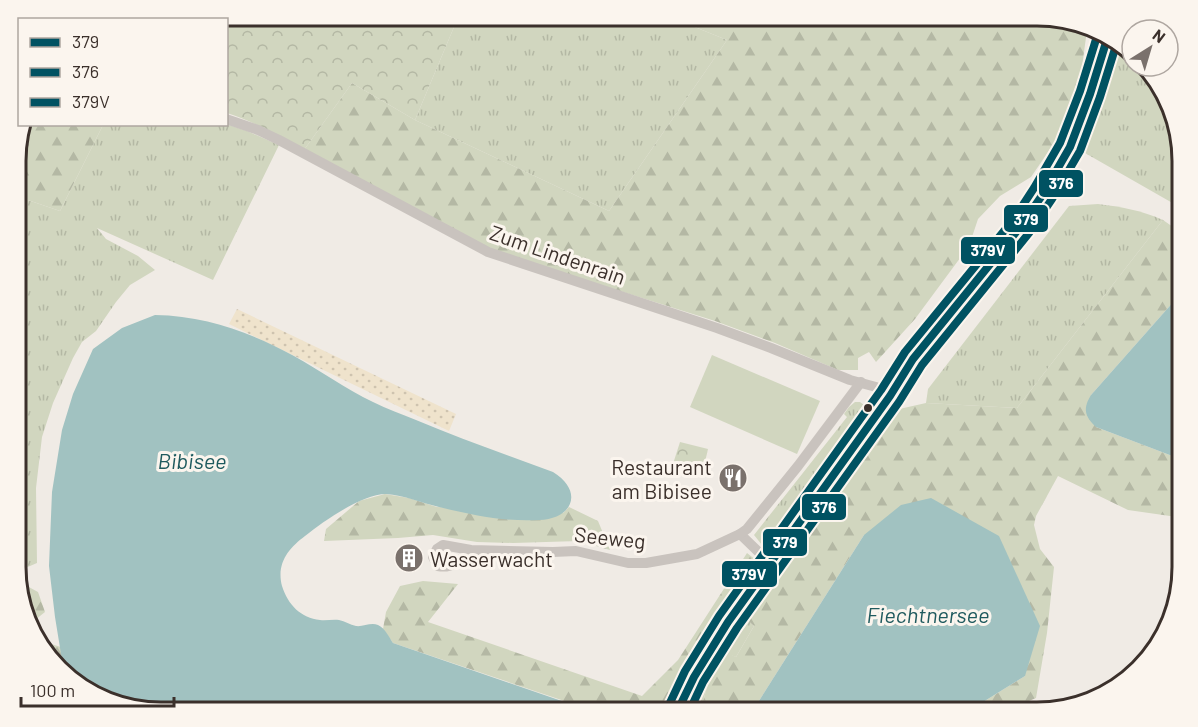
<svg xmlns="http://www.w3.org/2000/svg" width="1198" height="727" font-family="Barlow,sans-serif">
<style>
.grass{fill:url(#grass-tufts)}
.forest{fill:url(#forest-firs)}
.sand{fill:url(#sand-dots)}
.park{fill:url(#park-crowns)}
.pitch{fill:#d1d6bf}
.water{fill:#a1c2c1}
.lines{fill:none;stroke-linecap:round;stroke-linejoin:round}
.street{stroke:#c9c3be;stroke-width:10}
.primary{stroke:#b8b1ad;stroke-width:16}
.bus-1-casing{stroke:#fbf5ee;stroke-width:12}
.bus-2-casing{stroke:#fbf5ee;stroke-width:12}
.bus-3-casing{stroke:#fbf5ee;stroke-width:12}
.bus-1{stroke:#005262;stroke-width:8}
.bus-2{stroke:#005262;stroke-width:8}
.bus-3{stroke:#005262;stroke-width:8}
.bus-dot{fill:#3b302b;stroke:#fbf5ee;stroke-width:2}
.labels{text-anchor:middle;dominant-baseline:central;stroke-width:6;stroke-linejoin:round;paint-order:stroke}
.street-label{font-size:21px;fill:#3b302b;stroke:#fbf5ee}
.poi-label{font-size:21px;fill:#3b302b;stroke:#fbf5ee;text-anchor:end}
.water-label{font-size:22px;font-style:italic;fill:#1f5a5e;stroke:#fbf5ee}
.rim{fill:none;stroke:#3b302b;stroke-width:3}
.line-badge{stroke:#fbf5ee;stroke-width:2}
.badge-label{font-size:16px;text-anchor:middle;font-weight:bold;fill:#fff}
</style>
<defs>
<pattern id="grass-tufts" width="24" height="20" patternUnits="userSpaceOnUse" patternTransform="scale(1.5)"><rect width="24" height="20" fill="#d1d6bf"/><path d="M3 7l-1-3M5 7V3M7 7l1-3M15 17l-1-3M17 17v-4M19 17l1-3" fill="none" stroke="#b4b8a4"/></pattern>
<pattern id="forest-firs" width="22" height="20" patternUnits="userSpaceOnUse" patternTransform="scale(1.5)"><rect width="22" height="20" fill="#d1d6bf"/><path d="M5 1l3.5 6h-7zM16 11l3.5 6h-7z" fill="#b4b8a4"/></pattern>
<pattern id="sand-dots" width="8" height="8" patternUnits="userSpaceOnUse" patternTransform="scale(1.5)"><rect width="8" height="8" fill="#efe3cc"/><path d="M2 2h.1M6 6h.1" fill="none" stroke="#cec3af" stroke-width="1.8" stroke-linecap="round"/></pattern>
<pattern id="park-crowns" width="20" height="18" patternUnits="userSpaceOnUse" patternTransform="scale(1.5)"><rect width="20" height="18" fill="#d1d6bf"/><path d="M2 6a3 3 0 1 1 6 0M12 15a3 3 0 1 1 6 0" fill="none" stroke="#b4b8a4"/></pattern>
</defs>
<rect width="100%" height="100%" fill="#f0ebe5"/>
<g class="grass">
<polygon points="459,15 665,15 727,40 609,211 415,120"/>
<polygon points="1112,38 1118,39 1132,54 1132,66 1143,66 1163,88 1183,151 1183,209 1085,153 1080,139"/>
<polygon points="226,124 247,131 279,145 213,280 97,228 106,239 138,256 155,270 130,285 116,302 96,331 82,342 73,358 53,403 42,437 36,488 37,563 16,572 16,196 60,211 103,125"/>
<path d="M1098 204C1122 207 1140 210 1163 220L1017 408 926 403 928 389 1069 206Z"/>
<polygon points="855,402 860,402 864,405 859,423 770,548 742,615 754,626 736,657 725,653 709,680 700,712 664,712 687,673 761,564 766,550 754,535 847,417 844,414 849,407"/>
</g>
<g class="forest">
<polygon points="665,15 1038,15 1087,30 1076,111 1031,177 1000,196 978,219 969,246 915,319 876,362 869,352 858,358 858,370 838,370 775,343 715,321 490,250 304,150 352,83 415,120 609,211 727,40"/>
<polygon points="22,124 103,125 60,211 16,196 16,142"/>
<polygon points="1163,220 1183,234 1183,291 1091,395 1096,427 1175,457 1183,458 1183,523 1177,517 1128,510 1058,476 1036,516 1034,525 1040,549 1054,567 1047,633 1036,698 1003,712 967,712 1025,676 864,535 757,704 754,712 700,712 709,680 726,652 736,657 754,626 742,615 886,412 926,403 1017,408"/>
<polygon points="385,494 409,498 437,507 563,513 569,507 598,521 610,550 579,541 513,543 477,542 433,535 398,538 324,541 326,529 359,501"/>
<polygon points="747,553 761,564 687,673 664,712 591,712 588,709 393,643 383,629 386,612 400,586 423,581 458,584 428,622 642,696 678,660"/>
<polygon points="16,580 38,592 45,612 35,620 48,643 64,648 71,678 39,647 16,585"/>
</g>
<polygon class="sand" points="237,309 456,414 449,431 229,324"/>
<g class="park">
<path d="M161 15H459L415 120 352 83 304 150C279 135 254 122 227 113L226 20H138Z"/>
<polygon points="680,442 708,449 705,462 694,468 672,467"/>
</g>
<polygon class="pitch" points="712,355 820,401 797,454 690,407"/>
<g class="water">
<path d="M1183 291V458L1175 457 1096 427C1084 416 1083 408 1091 395Z"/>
<path d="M155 315C207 316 249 332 294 356 321 371 346 389 373 402 387 409 402 414 416 420 461 439 507 455 553 472 584 491 573 519 539 520 505 522 472 515 439 507 422 503 404 495 386 494 362 494 324 521 305 536 289 548 276 563 282 586 288 605 301 618 320 620 326 621 333 619 339 620 345 621 350 625 356 626 363 627 371 622 378 625 385 628 389 637 393 643L588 710 591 712H160L80 688 66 673 61 654 55 617 49 566 52 492 62 430 73 394 93 349 122 328Z"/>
<polygon points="931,498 999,536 1040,626 1025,676 967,712 754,712 757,704 864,535 901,505"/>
</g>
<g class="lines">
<g class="street">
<polyline points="226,119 258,130 279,140 488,252 717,328 771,348 850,380 876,387 890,396"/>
<polyline points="740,534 770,563"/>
<path d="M471 550C461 560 452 569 438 566L433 557 437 549 443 545 471 550 553 552 576 551 628 563H646L697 554 740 534 747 529 798 466 861 382"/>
</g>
<polyline class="primary" points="677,712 694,677 728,622 890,396 913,359 1021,226 1043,194 1070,147 1090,94 1108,36"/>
<g class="bus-1-casing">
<polyline id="bus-1" points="677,712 694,677 728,622 890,396 913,359 1021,226 1043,194 1070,147 1090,94 1108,36"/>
</g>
<g class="bus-2-casing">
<polyline id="bus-2" points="689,712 703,682 737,628 899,402 922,365 1029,233 1052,199 1080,151 1100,97 1118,39"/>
</g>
<g class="bus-3-casing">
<polyline id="bus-3" points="668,707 685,671 719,616 881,390 905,352 1013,220 1034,188 1060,143 1080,91 1098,33"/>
</g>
<use href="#bus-1" class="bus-1"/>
<use href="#bus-2" class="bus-2"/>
<use href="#bus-3" class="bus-3"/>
</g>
<defs>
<g id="restaurant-disc" transform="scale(1.5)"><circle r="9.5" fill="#7a716c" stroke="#fbf5ee"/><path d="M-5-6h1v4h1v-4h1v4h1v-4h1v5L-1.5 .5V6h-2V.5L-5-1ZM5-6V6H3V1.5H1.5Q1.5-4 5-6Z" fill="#fff"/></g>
<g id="building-disc" transform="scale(1.5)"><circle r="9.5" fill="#7a716c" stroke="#fbf5ee"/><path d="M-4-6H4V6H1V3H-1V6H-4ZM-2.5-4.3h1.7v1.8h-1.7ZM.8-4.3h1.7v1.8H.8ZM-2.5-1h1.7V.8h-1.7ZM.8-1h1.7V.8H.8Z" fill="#fff"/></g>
</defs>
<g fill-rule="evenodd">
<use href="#restaurant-disc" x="733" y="478"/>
<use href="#building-disc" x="409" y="558"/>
</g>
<circle class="bus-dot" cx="868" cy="408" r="5"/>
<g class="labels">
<g class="street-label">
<text transform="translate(558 254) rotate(19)">Zum Lindenrain</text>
<text transform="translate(610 537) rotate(6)">Seeweg</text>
</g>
<g class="poi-label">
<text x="712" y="466">Restaurant<tspan x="712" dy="24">am Bibisee</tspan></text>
<text x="430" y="558" text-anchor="start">Wasserwacht</text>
</g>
<g class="water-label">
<text x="192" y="460">Bibisee</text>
<text x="928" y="614">Fiechtnersee</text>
</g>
</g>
<path d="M0 0H1198V727H0ZM161 26H1037A135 135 0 0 1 1172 161V567A135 135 0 0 1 1037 702H161A135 135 0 0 1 26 567V161A135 135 0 0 1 161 26Z" fill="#fbf5ee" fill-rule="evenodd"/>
<path class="rim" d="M161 26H1037A135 135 0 0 1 1172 161V567A135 135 0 0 1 1037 702H161A135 135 0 0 1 26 567V161A135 135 0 0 1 161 26Z"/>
<g class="line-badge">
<rect x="1038" y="169" width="46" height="29" rx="6" fill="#005262"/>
<rect x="1003" y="204" width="46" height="29" rx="6" fill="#005262"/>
<rect x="960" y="236" width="56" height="29" rx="6" fill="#005262"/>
<rect x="801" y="493" width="46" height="28" rx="6" fill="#005262"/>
<rect x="762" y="528" width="46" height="29" rx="6" fill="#005262"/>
<rect x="721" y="560" width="57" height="28" rx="6" fill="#005262"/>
</g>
<g class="badge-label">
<text x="1061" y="189">376</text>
<text x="1026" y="225">379</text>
<text x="988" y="256">379V</text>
<text x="824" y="513">376</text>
<text x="785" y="548">379</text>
<text x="749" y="580">379V</text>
</g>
<rect x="18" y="18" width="210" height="108" fill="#fbf5ee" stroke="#aea6a0" stroke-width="1.5"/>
<rect x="30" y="38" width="30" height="9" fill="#005262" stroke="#aea6a0" stroke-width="1.5"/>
<text x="72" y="48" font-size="18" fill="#3b302b">379</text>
<rect x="30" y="68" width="30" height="9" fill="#005262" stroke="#aea6a0" stroke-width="1.5"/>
<text x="72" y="78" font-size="18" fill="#3b302b">376</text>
<rect x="30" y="98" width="30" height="9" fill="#005262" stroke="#aea6a0" stroke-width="1.5"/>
<text x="72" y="108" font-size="18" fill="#3b302b">379V</text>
<g transform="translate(1150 48) rotate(37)"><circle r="28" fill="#fbf5ee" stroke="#aea6a0" stroke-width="1.5"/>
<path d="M0-4.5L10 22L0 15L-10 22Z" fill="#7a716c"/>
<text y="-9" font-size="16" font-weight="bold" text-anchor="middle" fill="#3b302b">N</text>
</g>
<path d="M21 697v9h153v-9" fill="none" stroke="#3b302b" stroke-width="3"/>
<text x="30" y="697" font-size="18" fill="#3b302b" stroke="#fbf5ee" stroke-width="4.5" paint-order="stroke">100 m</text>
</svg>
